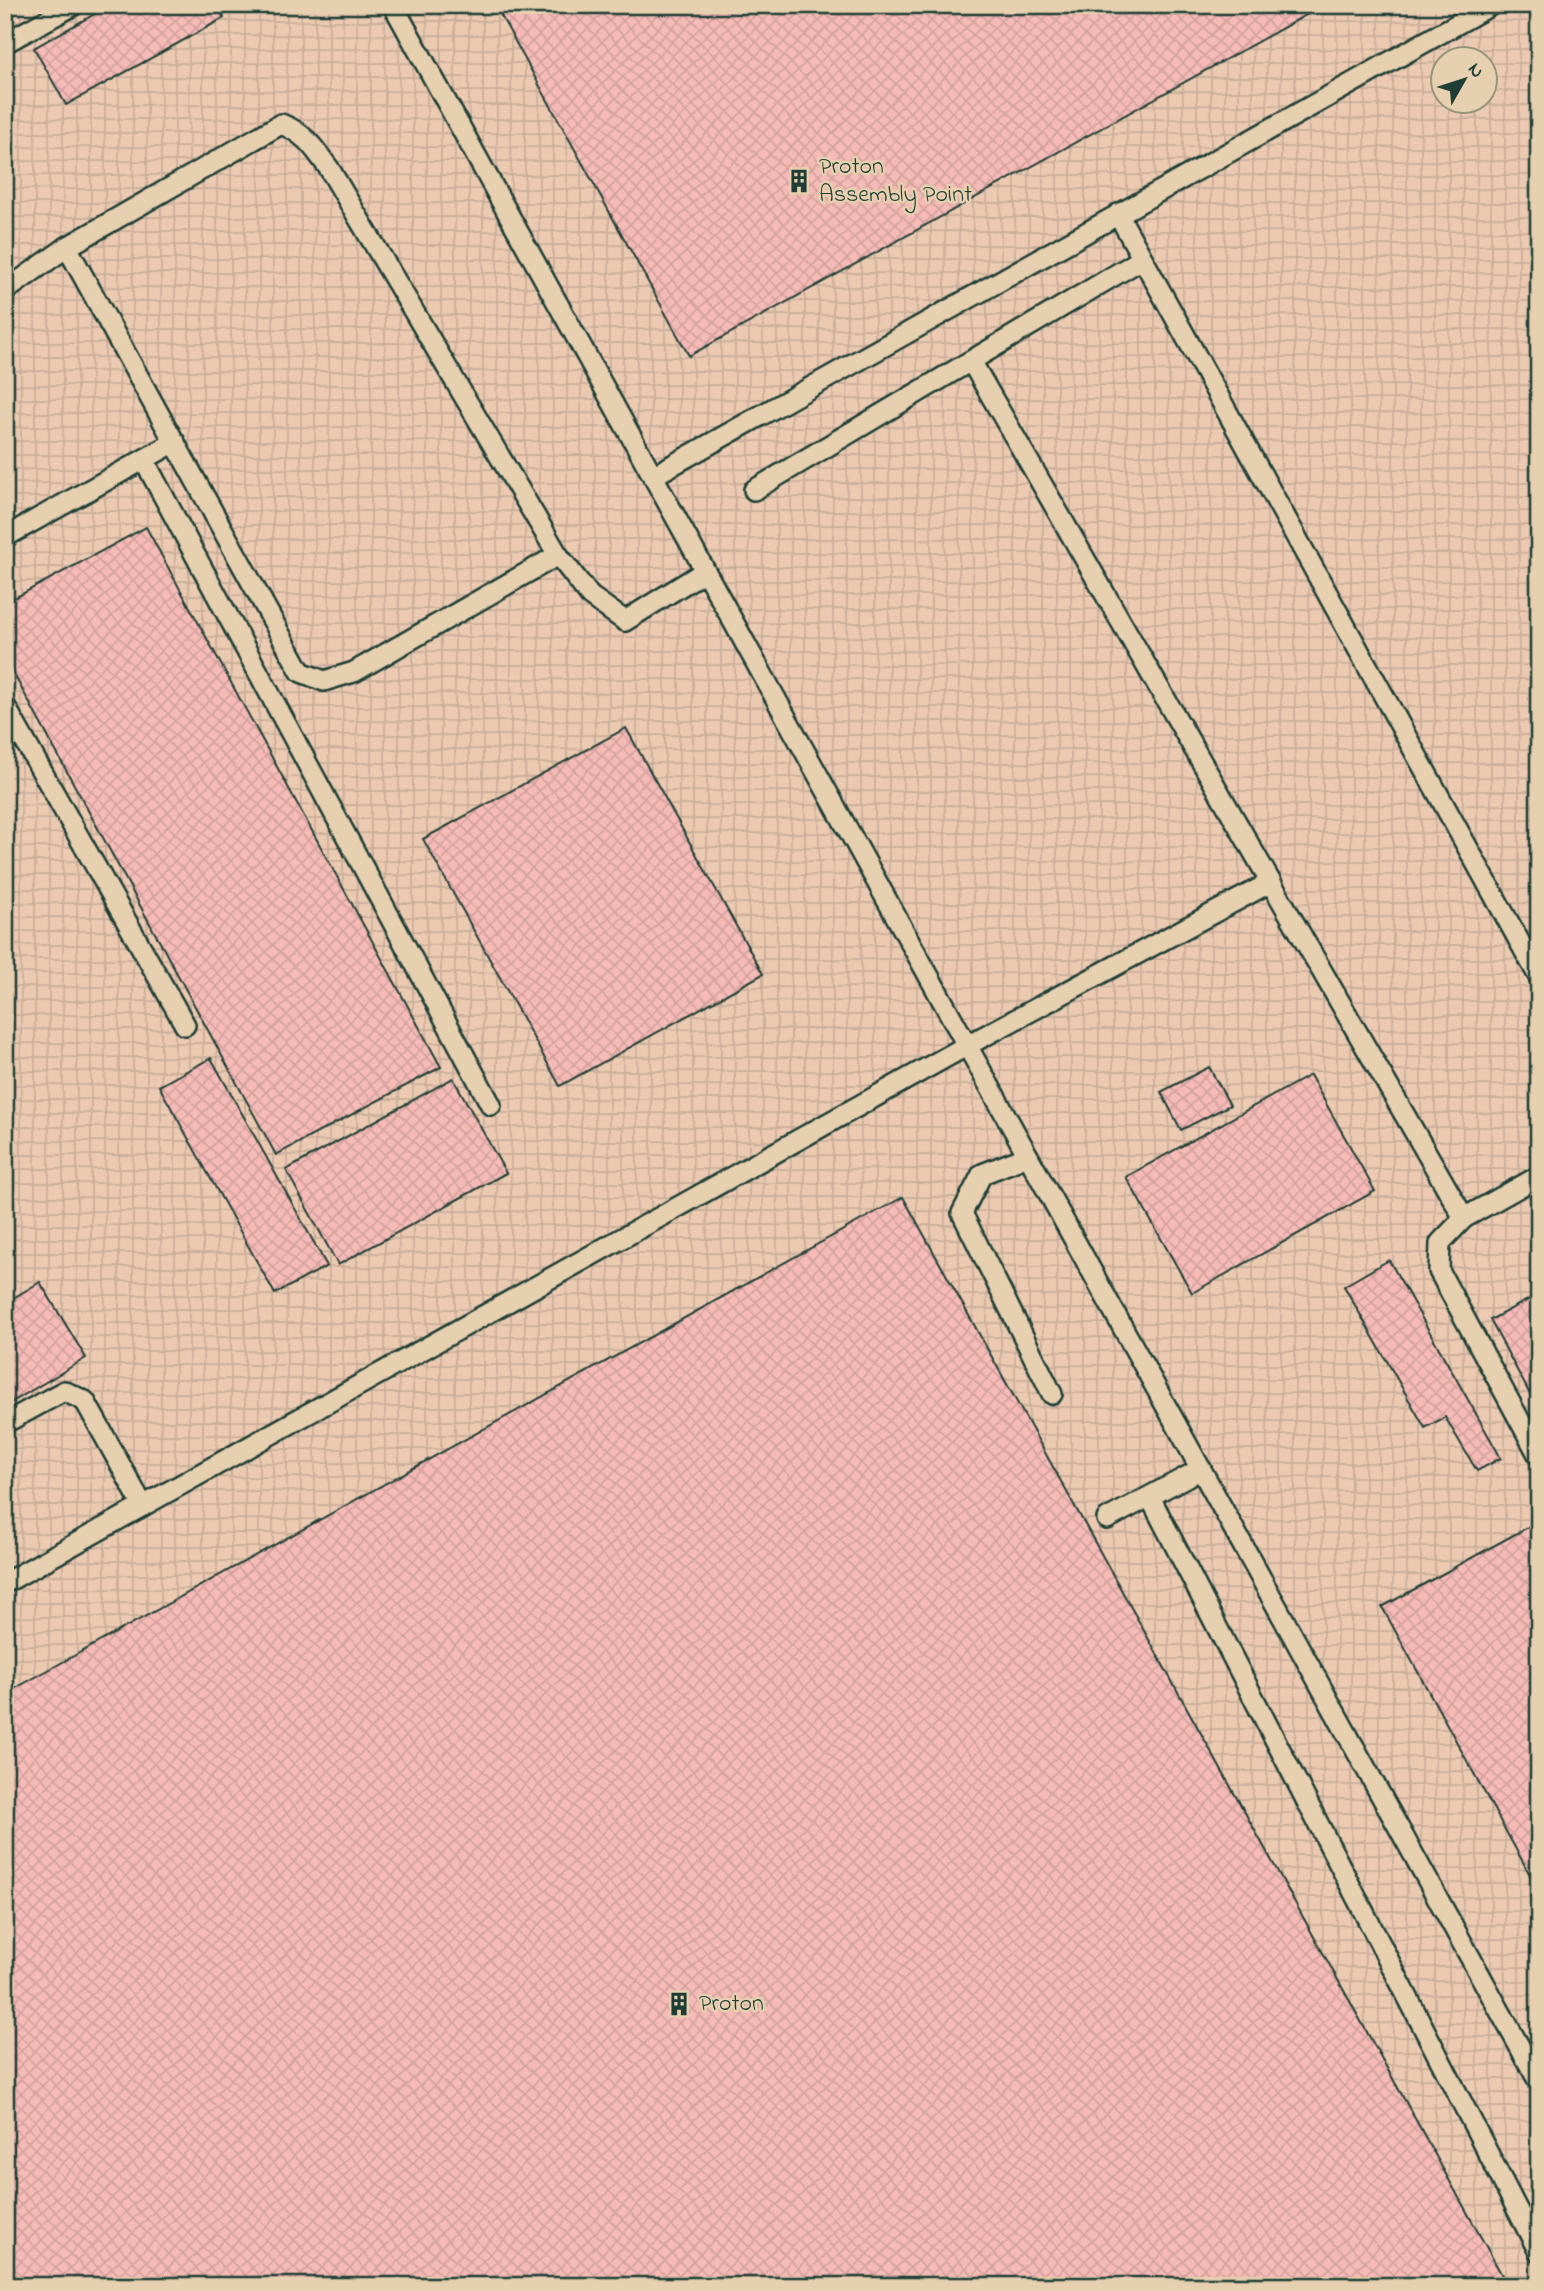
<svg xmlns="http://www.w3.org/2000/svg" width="1544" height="2291" font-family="'Indie Flower',sans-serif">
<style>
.industrial{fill:url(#industrial-grid);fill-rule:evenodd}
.building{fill:url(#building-cross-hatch);stroke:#1f3d34;stroke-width:2}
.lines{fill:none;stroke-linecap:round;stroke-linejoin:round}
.lane-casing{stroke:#1f3d34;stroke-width:24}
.lane{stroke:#e7d0b0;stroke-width:19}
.labels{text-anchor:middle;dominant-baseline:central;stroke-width:5;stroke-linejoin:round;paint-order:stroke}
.poi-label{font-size:24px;fill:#1f3d34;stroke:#e7d0b0;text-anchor:start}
</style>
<defs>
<pattern id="industrial-grid" width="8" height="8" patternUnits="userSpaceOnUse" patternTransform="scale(1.75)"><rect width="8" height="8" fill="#eccab2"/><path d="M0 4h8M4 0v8" fill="none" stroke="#caae9a"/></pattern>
<pattern id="building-cross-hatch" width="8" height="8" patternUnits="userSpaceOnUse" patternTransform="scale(1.75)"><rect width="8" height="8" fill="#f7bbb7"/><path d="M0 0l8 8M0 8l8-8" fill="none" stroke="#d3a29e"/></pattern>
</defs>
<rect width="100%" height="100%" fill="#e7d0b0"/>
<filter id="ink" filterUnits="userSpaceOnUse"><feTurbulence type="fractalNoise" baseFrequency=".0143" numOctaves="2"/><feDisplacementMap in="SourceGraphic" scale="14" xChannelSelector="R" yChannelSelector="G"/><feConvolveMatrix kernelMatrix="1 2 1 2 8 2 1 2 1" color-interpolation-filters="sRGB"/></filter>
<g filter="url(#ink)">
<path class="industrial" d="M5 5H1539V2286H5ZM1442 60H1484V102H1442Z"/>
<g class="building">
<polygon points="111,5 217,5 224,18 66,105 34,48"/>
<polygon points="495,5 1324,5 689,356"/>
<polygon points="146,527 441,1067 276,1155 5,658 5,603"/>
<polygon points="626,728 763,974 560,1086 423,839"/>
<polygon points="211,1058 327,1266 275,1294 159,1086"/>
<polygon points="1209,1067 1230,1105 1181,1130 1161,1092"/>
<polygon points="1310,1075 1375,1191 1192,1293 1126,1177"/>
<polygon points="453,1078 506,1173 338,1265 286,1170"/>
<polygon points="903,1197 1508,2286 5,2286 5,1694"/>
<polygon points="1389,1260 1501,1458 1477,1471 1445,1417 1425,1428 1344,1286"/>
<polygon points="40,1282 86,1358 7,1405 5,1303"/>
<polygon points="1539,1294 1539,1411 1490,1320"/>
<polygon points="1539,1521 1539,1891 1382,1607"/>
</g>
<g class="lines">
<g class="lane-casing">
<g id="lane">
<polyline points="393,5 1539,2082"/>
<polyline points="5,43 74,5"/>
<polyline points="1118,214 1539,977"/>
<polyline points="67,247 301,672 324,681 354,672 558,555"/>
<path d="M5 291 67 247 281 124C305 133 315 149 330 170L558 555 590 596 625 621 705 571"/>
<polyline points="971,361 1464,1218"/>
<polyline points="144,460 491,1105"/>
<polyline points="653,476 1491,5"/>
<polyline points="754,490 1142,259"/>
<polyline points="5,537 175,442"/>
<polyline points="5,706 185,1025"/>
<polyline points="1028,1156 982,1174 962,1213 1052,1394"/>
<polyline points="1539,1176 1464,1218 1440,1243 1439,1271 1539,1456"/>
<polyline points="5,1423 64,1391 85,1401 143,1506"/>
<polyline points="1150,1497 1539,2252"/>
<polyline points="1107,1519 1201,1469"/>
<polyline points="5,1583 966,1046 1271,882"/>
</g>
</g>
<use href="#lane" class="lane"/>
</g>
</g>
<defs>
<g id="building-bare" transform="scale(1.89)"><path d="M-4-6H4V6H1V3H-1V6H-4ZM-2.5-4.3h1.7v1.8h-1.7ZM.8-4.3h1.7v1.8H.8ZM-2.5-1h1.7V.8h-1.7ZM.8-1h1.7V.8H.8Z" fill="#1f3d34" stroke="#e7d0b0" stroke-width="2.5" paint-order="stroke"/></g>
</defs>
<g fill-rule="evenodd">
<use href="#building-bare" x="799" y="181"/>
<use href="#building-bare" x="679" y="2004"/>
</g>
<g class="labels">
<g class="poi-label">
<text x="819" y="167">Proton<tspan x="819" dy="28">Assembly Point</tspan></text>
<text x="699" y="2004">Proton</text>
</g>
</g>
<rect width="1544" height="2291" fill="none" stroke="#e7d0b0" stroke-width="28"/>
<rect x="14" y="14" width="1516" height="2263" fill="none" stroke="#1f3d34" stroke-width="2.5" filter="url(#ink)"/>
<g transform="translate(1464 80) rotate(51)"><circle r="33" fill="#e7d0b0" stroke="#97957e" stroke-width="2"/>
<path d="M0-5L12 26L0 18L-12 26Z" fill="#1f3d34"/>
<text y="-10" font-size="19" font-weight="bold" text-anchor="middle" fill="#1f3d34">N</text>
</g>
</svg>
